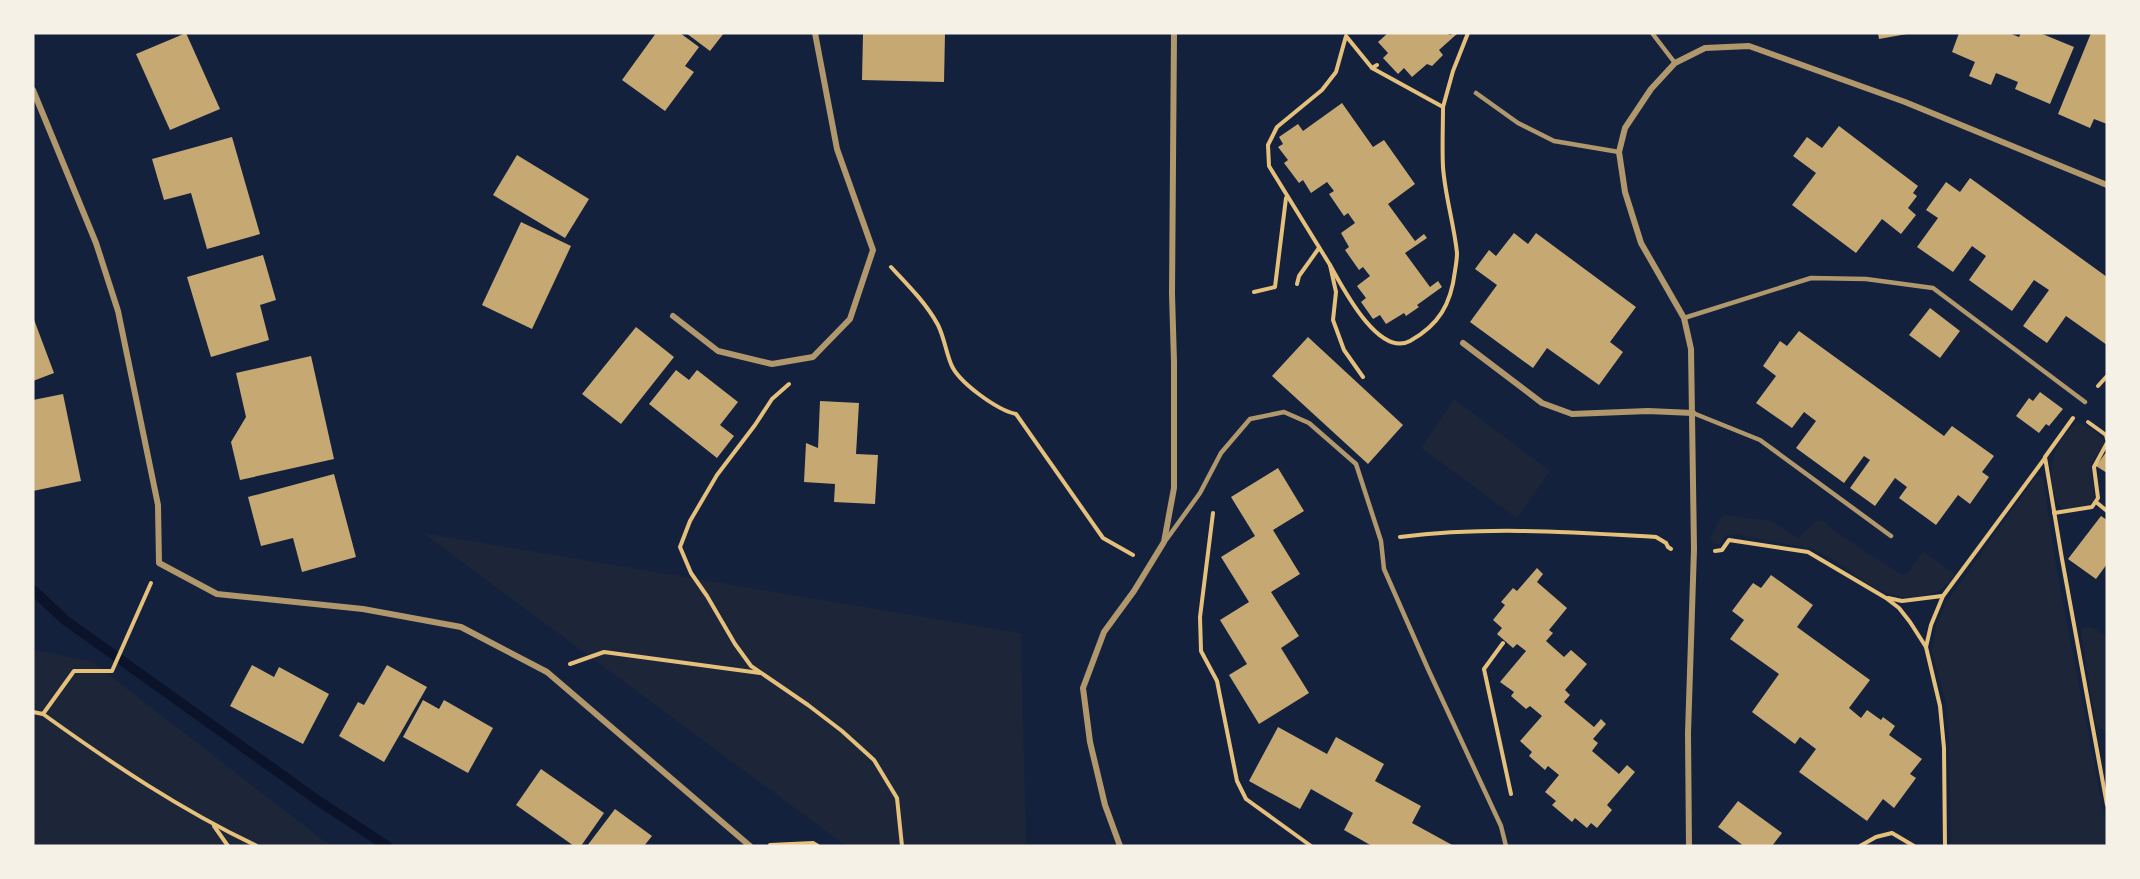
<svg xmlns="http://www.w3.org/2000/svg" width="2140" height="879" font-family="'PT Sans Narrow',sans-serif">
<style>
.green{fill:#1d2539}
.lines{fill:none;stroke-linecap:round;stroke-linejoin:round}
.stream{stroke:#0b132b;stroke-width:10}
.building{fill:#c6a872}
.path{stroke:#e5c07b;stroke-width:4}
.service{stroke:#b1986c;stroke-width:4.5}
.minor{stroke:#b1986c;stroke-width:6}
</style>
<rect width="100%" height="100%" fill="#14213d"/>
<g class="green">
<polygon points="1454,399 1550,471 1517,518 1421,448"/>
<path d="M2077 423C2087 424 2097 433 2104 441L2105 443 2091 463 2094 501C2087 507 2069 510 2060 507 2045 479 2050 442 2077 423Z"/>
<polygon points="2037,475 2043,478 2056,565 2107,831 2107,846 1951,846 1949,739 1946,703 1932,651 1936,626 1946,603"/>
<path d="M1725 515 1772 521 1798 538 1817 520 1823 521 1836 532 1902 575 1908 573 1923 551 1955 574C1946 588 1939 592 1922 596 1875 606 1847 558 1805 547 1800 545 1793 546 1787 544 1770 541 1754 538 1737 534L1726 535 1719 545 1713 543 1710 538 1719 521Z"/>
<polygon points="423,533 1021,633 1026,846 846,846"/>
<polygon points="2088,627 2094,628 2107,638 2106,731 2098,728 2096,725 2081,631 2081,629"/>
<polygon points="33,650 91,661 324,841 335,846 33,846"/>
</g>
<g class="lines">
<polyline class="stream" points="33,590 65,620 320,802 387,846"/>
</g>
<g class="building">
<polygon points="186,33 220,109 170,130 136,54"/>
<polygon points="656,33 680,33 699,47 685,66 694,72 665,111 622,80"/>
<polygon points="686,33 724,33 710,51"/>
<polygon points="863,33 945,33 944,82 862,80"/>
<polygon points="1388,33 1448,33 1449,35 1458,33 1439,50 1443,55 1432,66 1427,64 1412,77 1404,68 1398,74 1383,58 1388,53 1378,42"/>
<polygon points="1878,33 1907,33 1907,34 1879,39"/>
<polygon points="1959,33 2009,33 2019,37 2021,33 2040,33 2074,47 2050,104 2015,89 2018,82 1996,73 1991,85 1969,76 1975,62 1952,52"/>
<polygon points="2091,33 2107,34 2107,124 2094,119 2090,128 2058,114"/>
<polygon points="1342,103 1373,147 1384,140 1415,184 1388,204 1415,241 1424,234 1427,238 1405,253 1430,287 1438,281 1442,287 1417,305 1419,307 1406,316 1404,313 1386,324 1380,315 1373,319 1361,302 1366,298 1357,286 1370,276 1363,267 1359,270 1345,250 1349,247 1341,233 1355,223 1348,213 1344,216 1329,194 1334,191 1327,182 1311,193 1303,180 1299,183 1284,163 1288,160 1278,147 1283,144 1279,137 1298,124 1303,131"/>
<polygon points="1839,126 1918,186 1913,193 1917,196 1908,208 1916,215 1901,234 1882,219 1856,253 1792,205 1816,173 1793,156 1807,137 1822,148"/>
<polygon points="232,137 260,234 207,249 191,193 164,200 152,159"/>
<polygon points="517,155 589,199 565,238 493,195"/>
<polygon points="1970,178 2107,277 2107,345 2066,316 2047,343 2023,326 2049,290 2034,280 2012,311 1969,280 1986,256 1972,246 1953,272 1917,247 1938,218 1926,210 1946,182 1960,192"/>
<polygon points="521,222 571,246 532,329 482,305"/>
<polygon points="1514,233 1528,244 1536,233 1636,307 1610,342 1623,352 1599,385 1547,348 1533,368 1470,322 1497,285 1475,269 1489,250 1496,256"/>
<polygon points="263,255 276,300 260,305 269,340 211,357 187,277"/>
<polygon points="1930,308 1960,331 1940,358 1909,335"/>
<polygon points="33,317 54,373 33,381"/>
<polygon points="636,327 674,357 621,424 582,394"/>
<polygon points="1799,331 1944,436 1952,426 1994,456 1982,472 1989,477 1970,504 1958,495 1936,525 1899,498 1907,487 1895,478 1875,506 1850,488 1870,460 1864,456 1844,483 1796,448 1816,421 1804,412 1792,428 1756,403 1776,376 1763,366 1780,341 1787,346"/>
<polygon points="1308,337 1403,425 1368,464 1272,376"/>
<polygon points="311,356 334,459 240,480 231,442 246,417 236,373"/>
<polygon points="676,370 689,380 697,370 738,402 720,425 734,436 717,458 649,404"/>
<polygon points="2040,392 2063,409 2049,426 2046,424 2039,433 2016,416 2029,398 2033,401"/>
<polygon points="63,394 81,481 33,491 33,400"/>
<polygon points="820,401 859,403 856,454 878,455 875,504 834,502 835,484 804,482 806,443 818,448"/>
<polygon points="2107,451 2107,473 2096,466"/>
<polygon points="1278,468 1304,511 1273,530 1300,574 1271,592 1299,636 1281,648 1309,693 1259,724 1229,675 1247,664 1220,620 1249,602 1221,557 1255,536 1231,497"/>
<polygon points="334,474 356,557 302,572 293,538 261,546 248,497"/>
<polygon points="2101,516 2107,520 2107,564 2096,579 2068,559"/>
<polygon points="1537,568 1543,574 1537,582 1567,608 1549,630 1553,633 1546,641 1564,657 1571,650 1587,664 1565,690 1570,695 1564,702 1594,727 1601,719 1606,724 1593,739 1598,743 1592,751 1619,774 1627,765 1635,772 1607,805 1612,810 1597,828 1591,823 1587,828 1575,818 1572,822 1552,805 1556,801 1545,792 1559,775 1548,766 1545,770 1529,756 1532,752 1520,741 1542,716 1530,706 1526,709 1511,696 1514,692 1500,682 1526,651 1517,644 1513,648 1497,634 1502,628 1493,620 1505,605 1501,602 1513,588 1517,591"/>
<polygon points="1771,575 1813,605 1797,627 1870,680 1849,708 1861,718 1867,710 1881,720 1883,717 1895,726 1889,735 1922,759 1910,774 1916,778 1894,808 1883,799 1867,821 1799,772 1816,749 1800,737 1795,744 1752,712 1779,674 1730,639 1744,620 1732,611 1753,583 1761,588"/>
<polygon points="252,665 274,677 279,667 329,694 303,744 230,706"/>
<polygon points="387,665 427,687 384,762 339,736 358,702 364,705"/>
<polygon points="423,700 439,709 444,700 493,728 468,773 403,737"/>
<polygon points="1278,727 1327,754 1336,737 1384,764 1375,781 1421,806 1412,823 1454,846 1372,846 1344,830 1353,813 1311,789 1300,809 1249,781"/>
<polygon points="541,769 604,813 581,846 574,846 516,805"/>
<polygon points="1738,801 1782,833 1772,846 1744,846 1718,827"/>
<polygon points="615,809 652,836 644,846 587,846"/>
</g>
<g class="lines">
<g class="path">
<polyline points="1443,107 1453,71 1468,33"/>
<path d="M1330 265C1342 286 1378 358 1410 341 1439 325 1451 304 1455 271 1456 265 1457 259 1457 253 1454 224 1445 196 1443 167 1442 147 1443 127 1443 107L1372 68"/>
<path d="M891 267C908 285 926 303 938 325 944 337 946 352 951 364 958 382 997 410 1016 414L1103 538 1133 555"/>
<polyline points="1297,284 1299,276 1319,248"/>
<polyline points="1254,292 1275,287 1286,198"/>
<polyline points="1363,377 1344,350 1333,320 1336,292 1330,265 1269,166 1268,145 1277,127 1322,90 1336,72 1346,36 1372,68 1377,65"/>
<polyline points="789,384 772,399 755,425 717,475 690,521 680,547 691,573 707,596 735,644 751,666 808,705 842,731 874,760 897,798 902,846"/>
<polyline points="2098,386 2107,376"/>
<polyline points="2073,418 2045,457 2062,559 2107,805"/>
<polyline points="2088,422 2106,435 2107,439"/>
<polyline points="2096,502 2107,511"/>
<polyline points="1213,513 1200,617 1201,651 1217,681 1237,781 1246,799 1311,846"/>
<polyline points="2054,513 2092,507 2098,498 2094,467 2107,443"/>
<path d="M1400 537C1486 526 1570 532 1656 537L1666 543 1668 547 1671 549"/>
<polyline points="1715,551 1722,550 1729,540 1808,552 1886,598 1899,608 1910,622 1926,647 1940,706 1944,748 1945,846"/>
<polyline points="1888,598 1902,601 1942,596"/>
<polyline points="1503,643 1484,669 1511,794"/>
<polyline points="1926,647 1931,625 1943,596 2045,458"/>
<polyline points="570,664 604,652 760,673"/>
<path d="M33 712 43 714C111 763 181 810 257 846"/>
<polyline points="43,714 74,671 112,671 151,583"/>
<polyline points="214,826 228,846"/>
<polyline points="770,845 813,843 818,846"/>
<polyline points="1860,846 1876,837 1892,833 1914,846"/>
</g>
<g class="service">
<polyline points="1652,33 1675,63"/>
<polyline points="1476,93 1518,123 1554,141 1619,152"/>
<polyline points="1684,318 1811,278 1866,279 1933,288 2085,402"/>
<polyline points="1693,413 1760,440 1891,536"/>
<polyline points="1166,540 1200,493 1221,453 1250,419 1284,412 1309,423 1356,464 1381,541 1384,569 1428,669 1501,826 1506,846"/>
</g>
<g class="minor">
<polyline points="33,90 96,243 118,311 158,505 159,563 217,594 363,609 461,627 547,672 750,846"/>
<polyline points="673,316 718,351 772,364 813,357 850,319 873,250 837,149 815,33"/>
<polyline points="1463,343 1542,403 1572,414 1648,411 1693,413"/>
<polyline points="1120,846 1105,805 1090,742 1083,688 1104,632 1134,591 1164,542 1174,488 1174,362 1172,294 1174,33"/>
<polyline points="1689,846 1688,733 1694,549 1691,349 1684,318 1641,243 1625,192 1619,152 1625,128 1651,89 1675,63 1705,48 1749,46 1905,102 2107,185"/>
</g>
</g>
<rect width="2140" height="879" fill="none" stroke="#f6f1e7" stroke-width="69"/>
</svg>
